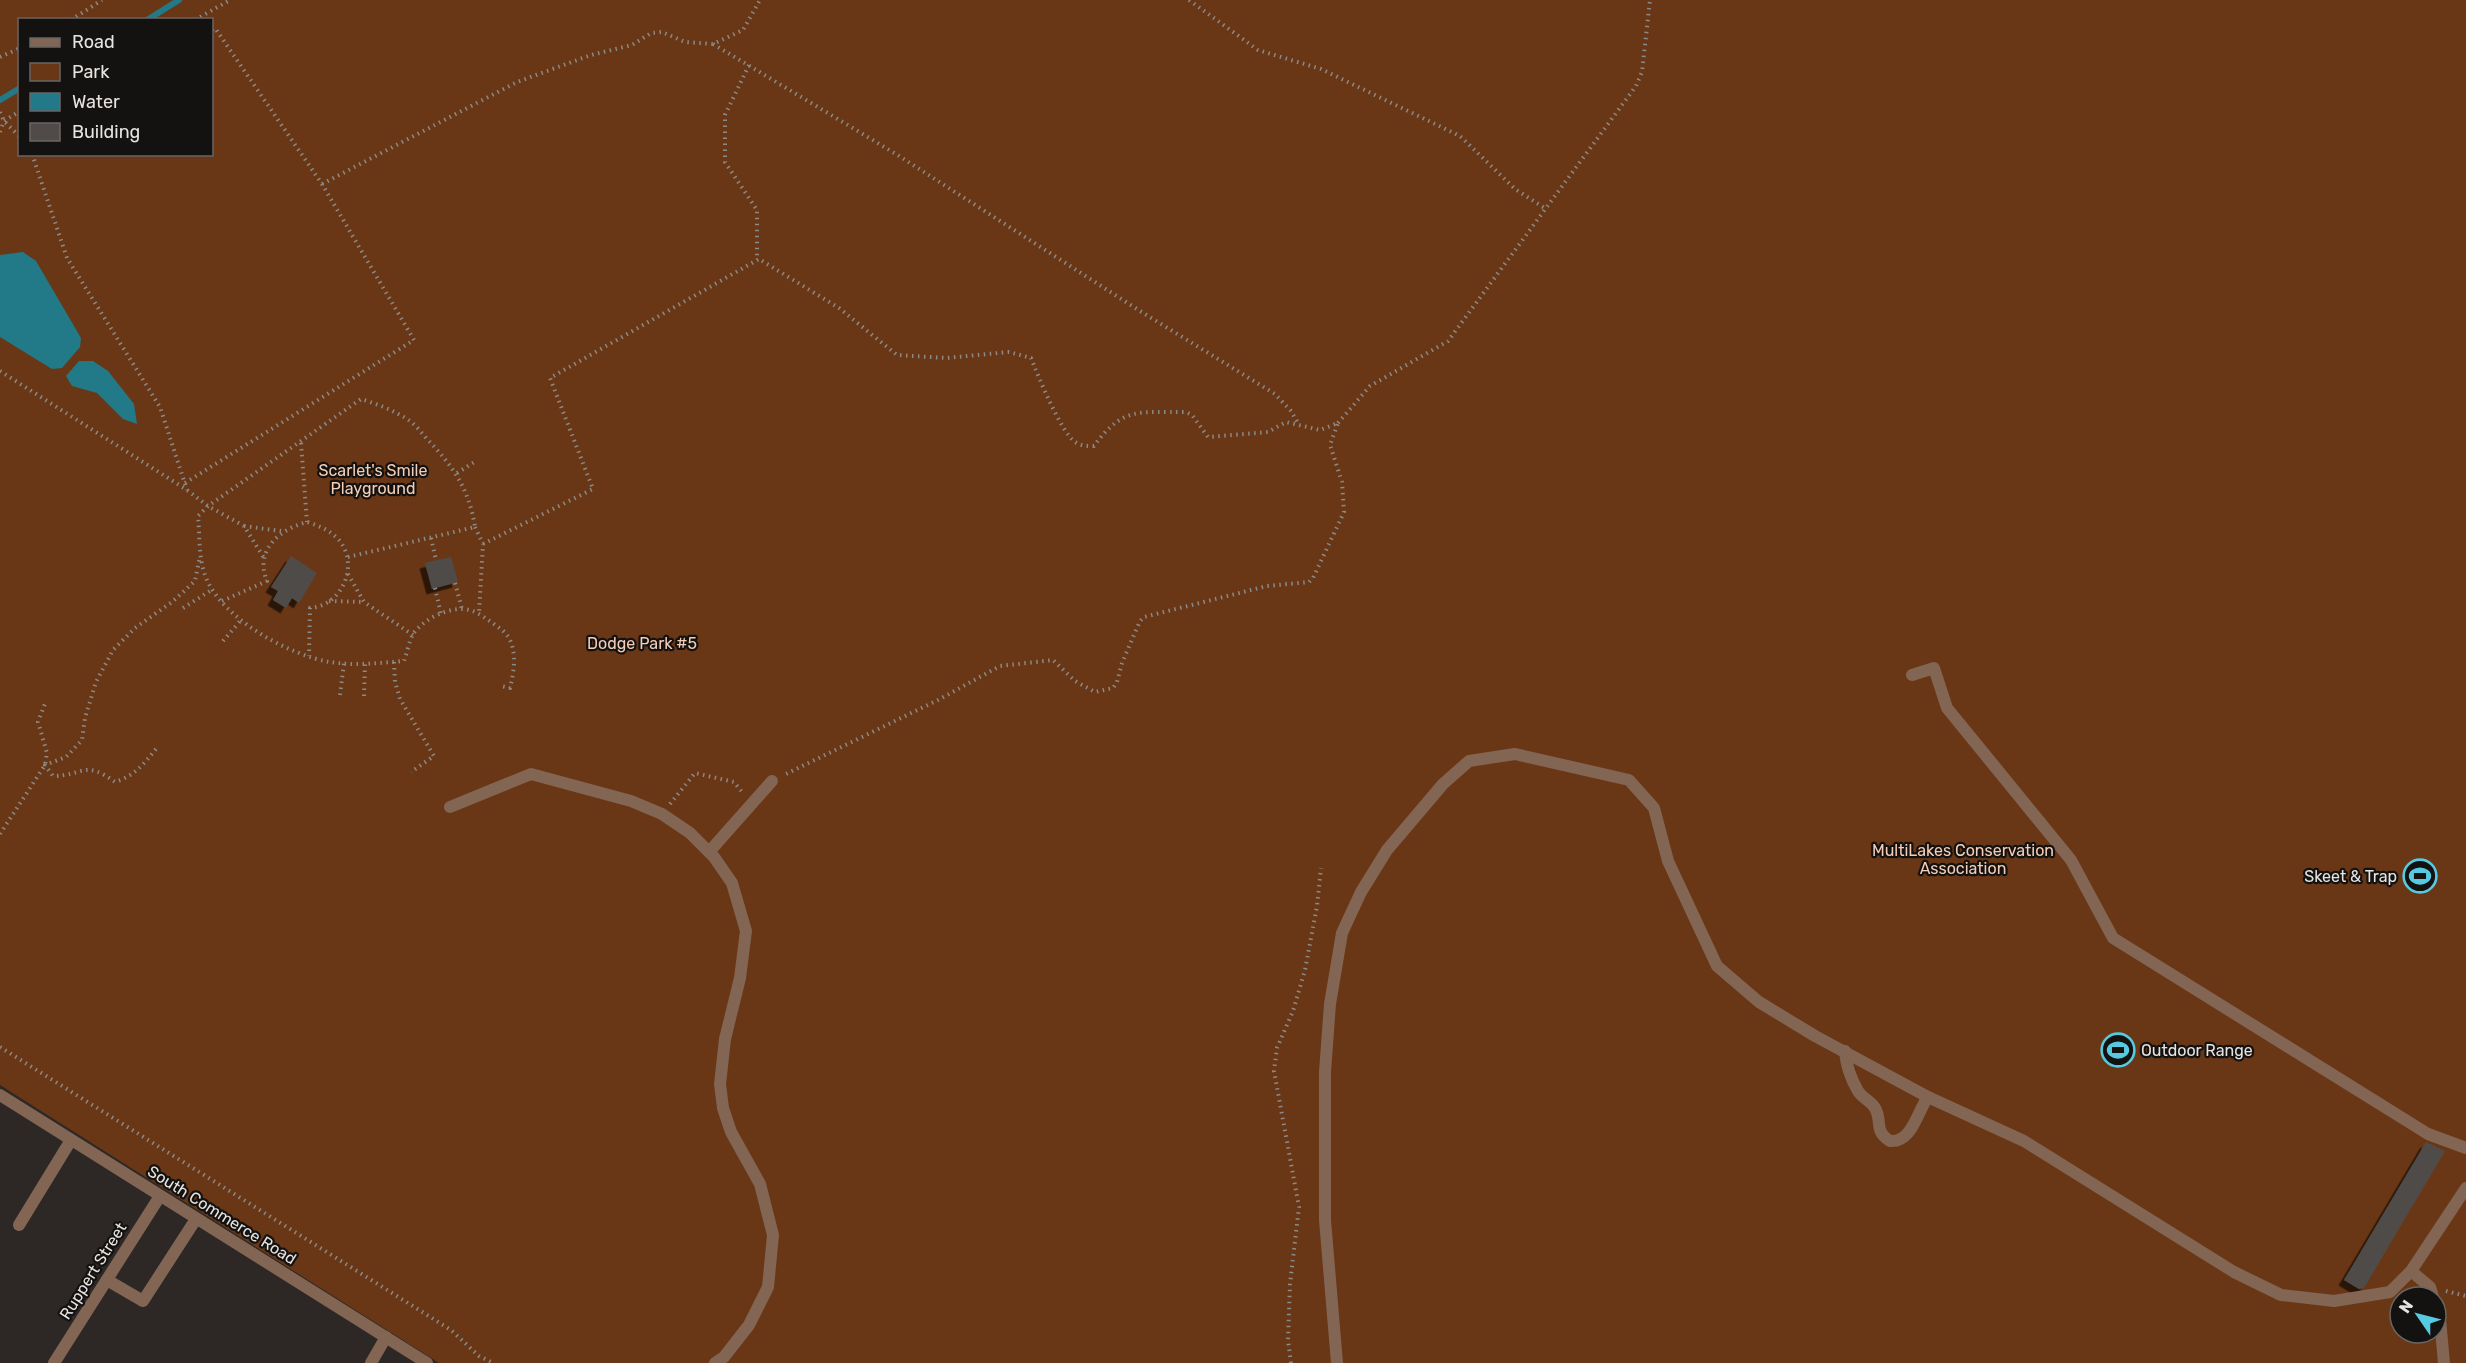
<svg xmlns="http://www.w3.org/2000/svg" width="2466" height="1363" font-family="Rubik,sans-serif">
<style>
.green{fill:#693715;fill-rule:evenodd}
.water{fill:#227a89}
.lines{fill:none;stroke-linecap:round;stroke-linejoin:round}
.stream{stroke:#227a89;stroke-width:6}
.building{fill:#504b48;filter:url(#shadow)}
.path{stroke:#8d8987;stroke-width:4;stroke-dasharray:1.5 4.5;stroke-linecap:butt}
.service{stroke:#836554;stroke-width:12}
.minor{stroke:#836554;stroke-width:12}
.tertiary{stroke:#836554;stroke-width:12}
.labels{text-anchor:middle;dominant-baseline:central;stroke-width:4.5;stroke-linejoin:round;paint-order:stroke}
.park-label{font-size:16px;fill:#f4cdb7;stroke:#141210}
.poi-label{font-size:16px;fill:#e6e3e1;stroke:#141210;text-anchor:end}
.street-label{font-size:16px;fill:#e6e3e1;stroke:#141210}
</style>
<defs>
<filter id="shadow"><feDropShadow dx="-5.5" dy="5.5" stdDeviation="0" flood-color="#0009"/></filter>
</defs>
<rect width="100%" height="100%" fill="#2d2826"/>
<path class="green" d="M0 0H2466V1363H439L0 1085ZM20 20H212V154H20ZM2400 1297H2436V1333H2400Z"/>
<g class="water">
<polygon points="23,252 36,261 81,338 80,347 62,368 52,369 0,337 0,255"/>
<polygon points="79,361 93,361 108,371 134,404 137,424 123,419 97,393 72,386 66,376"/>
</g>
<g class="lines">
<g class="stream">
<polyline points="147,20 179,0"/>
<polyline points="0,100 20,88"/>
</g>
</g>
<g class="building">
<polygon points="291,556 317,573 299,603 292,598 286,608 273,600 278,591 271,587"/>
<polygon points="451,557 458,582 432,589 425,563"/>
<polygon points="2426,1142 2445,1151 2364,1288 2359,1289 2344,1280"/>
</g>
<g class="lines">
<g class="path">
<polyline points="1189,0 1258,50 1321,69 1460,136 1515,189 1546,209"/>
<polyline points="71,20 102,0"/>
<polyline points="195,20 230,0"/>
<polyline points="713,44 896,154 1140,311 1275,394 1291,411 1298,423"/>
<polyline points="0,57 20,48"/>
<polyline points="749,65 725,115 725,162 757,210 757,260"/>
<polyline points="0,112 4,121 20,137"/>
<polyline points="0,132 4,121 20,111"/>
<polyline points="32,154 67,258 160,407 187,490"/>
<polyline points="322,184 517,82 591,55 632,45 651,33 662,32 685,42 713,44 743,30 760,0"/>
<polyline points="0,371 187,490 208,506 244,526 264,558"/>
<polyline points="1338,423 1370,386 1448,341 1636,86 1642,72 1650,0"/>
<polyline points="301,443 307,522"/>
<polyline points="457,473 476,461"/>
<polyline points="185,483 414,340 322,184 215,28 212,30"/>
<polyline points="244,526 281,531"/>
<polyline points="475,527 483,544 479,613"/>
<polyline points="431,538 436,560"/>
<path d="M483 544 593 489 550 378 759 259 839 308 897 355 946 358 1009 352 1031 358C1038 376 1061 432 1075 442 1081 446 1087 446 1094 446 1124 405 1140 413 1186 412L1192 415 1208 437 1268 432 1286 422 1320 430 1338 423 1330 445 1342 482 1344 512 1313 578 1309 582 1267 586 1144 617 1140 621 1122 663 1117 682 1113 688 1095 692 1075 681 1053 660 1000 666 938 700 786 774"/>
<path d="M348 557 475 527C469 489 453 466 427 439 421 432 415 424 407 419 393 410 377 404 361 399L208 506 198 516C200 537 198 560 207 580 225 620 289 655 330 662 355 666 379 663 404 661 407 653 409 642 413 634 423 620 444 609 462 609 473 609 483 616 491 622 498 627 505 631 509 638 517 653 514 672 510 688L501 686"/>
<polyline points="348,574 364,602 413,635"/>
<polyline points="455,583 462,609"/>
<polyline points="435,588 441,614"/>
<path d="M222 601 267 581C254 550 280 529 307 522 319 526 330 530 339 540 360 565 342 606 310 608L309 656"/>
<polyline points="329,601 364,602"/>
<polyline points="183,608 213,589"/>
<polyline points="223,641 241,620"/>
<polyline points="394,662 395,682 400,699 434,756 411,772"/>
<polyline points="340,695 344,663"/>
<polyline points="364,696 365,664"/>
<path d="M156 749C143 765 134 776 115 782 84 759 83 776 53 776L45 765 66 757 82 740 85 718 96 682 113 650 135 628 172 602 195 581 200 556"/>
<polyline points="670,804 695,773 734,782 742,792"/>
<polyline points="0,834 45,765 47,753 38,722 46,701"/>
<polyline points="0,1047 451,1330 479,1356 493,1363"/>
<polyline points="2446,1291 2466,1296"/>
<polyline points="1291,1363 1288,1340 1290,1284 1299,1207 1274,1071 1277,1048 1293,1011 1305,970 1317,906 1321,868"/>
</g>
<g class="service">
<polyline points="1912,675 1934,668 1947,708 2071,860 2113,938 2428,1134 2466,1148"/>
<polyline points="450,807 531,774 631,801 662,814 690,833 714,857 732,883 746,931 740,978 725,1039 720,1084 723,1108 731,1132 760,1184 773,1235 768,1287 749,1325 724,1357 715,1363"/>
<polyline points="709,852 772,781"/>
<path d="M1845 1051C1846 1065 1851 1079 1858 1091 1862 1098 1871 1101 1875 1108 1883 1122 1873 1130 1890 1141 1912 1143 1917 1112 1928 1097"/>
<polyline points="19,1225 71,1140"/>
<polyline points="2411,1271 2430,1287 2433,1297"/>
<polyline points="107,1280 143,1301 196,1219"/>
<polyline points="2436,1306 2440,1319 2444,1363"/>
<polyline points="1337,1363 1325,1220 1325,1072 1330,1004 1342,933 1361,892 1387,850 1443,784 1469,761 1515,754 1629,780 1654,808 1668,861 1717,966 1759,1002 1815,1036 1928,1097 2024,1141 2234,1272 2281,1295 2334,1301 2390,1292 2411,1271 2466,1188"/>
</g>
<g class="minor">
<polyline points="54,1363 160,1196"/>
<polyline points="371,1363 386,1337"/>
</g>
<polyline class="tertiary" points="0,1095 427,1363"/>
</g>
<defs>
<g id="stadium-ring" transform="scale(1.725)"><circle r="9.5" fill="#141210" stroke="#55cae0" stroke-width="1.5"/><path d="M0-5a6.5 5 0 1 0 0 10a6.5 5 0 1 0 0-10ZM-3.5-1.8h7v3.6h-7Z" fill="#55cae0"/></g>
</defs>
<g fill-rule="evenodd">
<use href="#stadium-ring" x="2420" y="876"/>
<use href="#stadium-ring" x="2118" y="1050"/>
</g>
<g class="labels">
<g class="park-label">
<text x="373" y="470">Scarlet's Smile<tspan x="373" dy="18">Playground</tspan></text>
<text x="642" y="643">Dodge Park #5</text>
<text x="1963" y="850">MultiLakes Conservation<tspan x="1963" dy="18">Association</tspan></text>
</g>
<g class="poi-label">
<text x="2397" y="876">Skeet &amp; Trap</text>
<text x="2141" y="1050" text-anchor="start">Outdoor Range</text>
</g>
<g class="street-label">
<text transform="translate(222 1215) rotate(32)">South Commerce Road</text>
<text transform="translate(93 1271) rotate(-58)">Ruppert Street</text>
</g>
</g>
<rect x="18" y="18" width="195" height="138" fill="#141210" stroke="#686664" stroke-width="1.5"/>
<rect x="30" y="38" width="30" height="9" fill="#836554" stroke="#686664" stroke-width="1.5"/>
<text x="72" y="48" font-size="18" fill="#e6e3e1">Road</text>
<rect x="30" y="63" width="30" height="18" fill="#693715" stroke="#686664" stroke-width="1.5"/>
<text x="72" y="78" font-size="18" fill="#e6e3e1">Park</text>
<rect x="30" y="93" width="30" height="18" fill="#227a89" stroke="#686664" stroke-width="1.5"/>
<text x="72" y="108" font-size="18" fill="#e6e3e1">Water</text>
<rect x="30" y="123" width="30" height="18" fill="#504b48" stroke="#686664" stroke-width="1.5"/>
<text x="72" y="138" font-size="18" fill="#e6e3e1">Building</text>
<g transform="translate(2418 1315) rotate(305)"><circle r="28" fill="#141210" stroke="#686664" stroke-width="1.5"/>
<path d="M0-4.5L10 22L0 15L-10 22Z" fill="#55cae0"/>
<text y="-9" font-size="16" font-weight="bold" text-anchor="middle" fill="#e6e3e1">N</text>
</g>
</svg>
